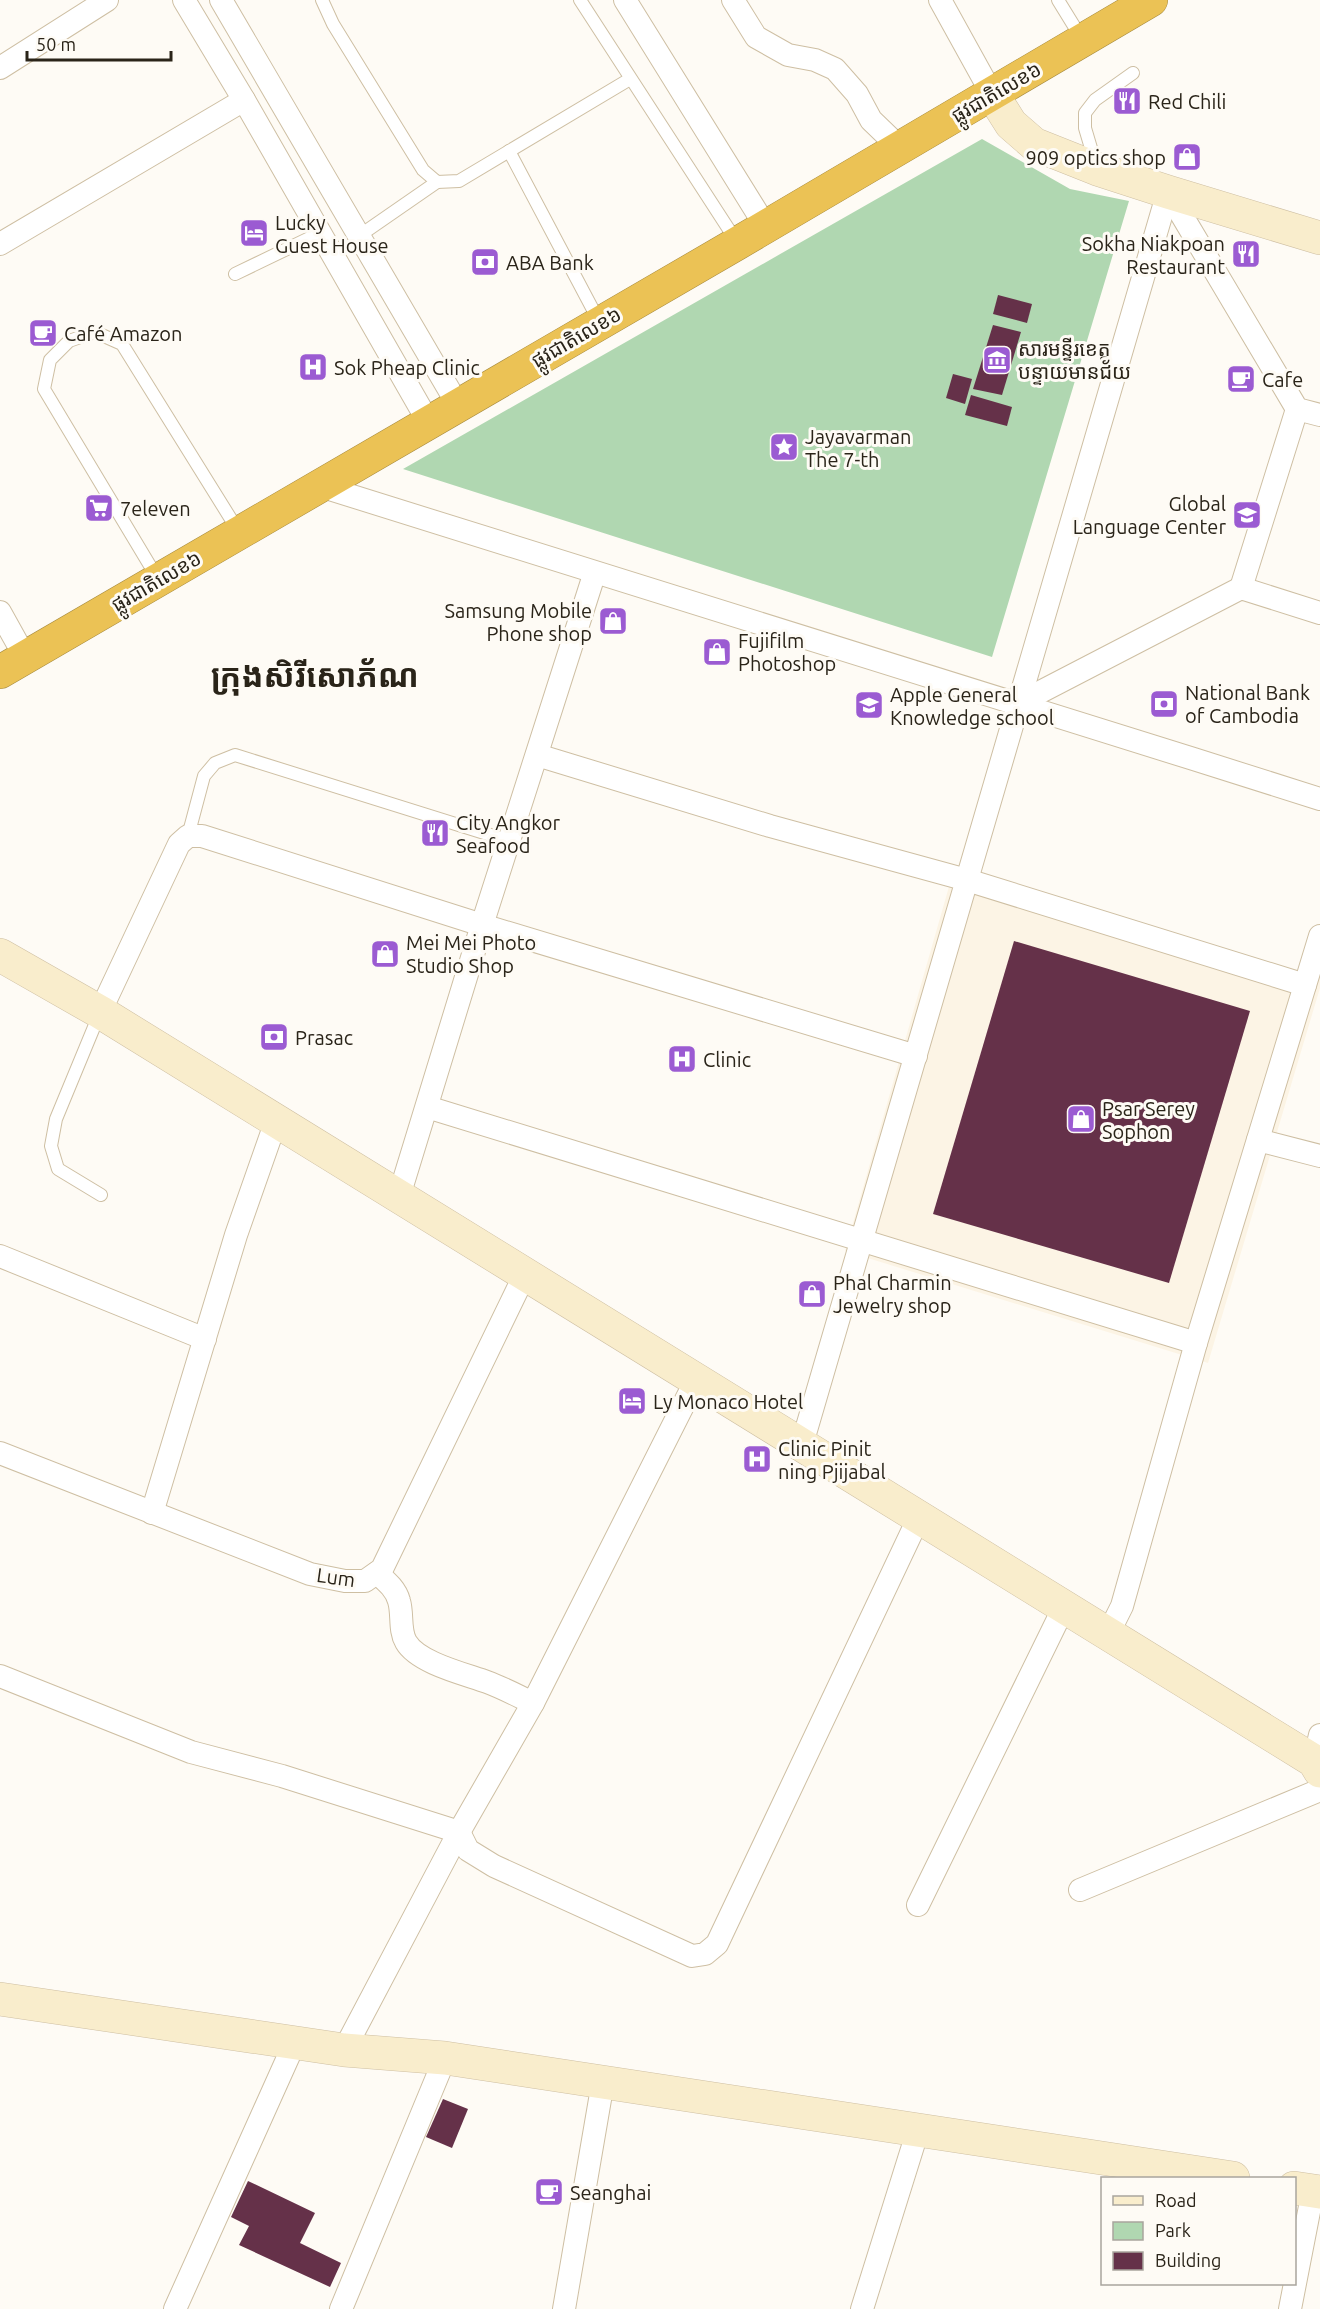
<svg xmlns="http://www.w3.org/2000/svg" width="1320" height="2309" font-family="Ubuntu,'Noto Sans Khmer',sans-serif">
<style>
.built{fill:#fcf4e5}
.green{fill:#b0d7b1}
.building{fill:#653149}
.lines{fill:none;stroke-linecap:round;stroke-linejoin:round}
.lane-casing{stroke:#cebfa3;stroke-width:14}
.street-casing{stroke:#cebfa3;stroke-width:24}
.secondary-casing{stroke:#cebfa3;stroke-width:34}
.highway-casing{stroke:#a78b40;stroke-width:34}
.lane{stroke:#fff;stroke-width:12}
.street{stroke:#fff;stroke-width:22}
.secondary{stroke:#f9edcc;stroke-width:33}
.highway{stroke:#ebc255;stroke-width:33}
.labels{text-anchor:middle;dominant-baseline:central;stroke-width:6;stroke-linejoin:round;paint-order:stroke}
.street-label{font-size:20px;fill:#2a2419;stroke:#fefbf5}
.poi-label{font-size:20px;fill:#2a2419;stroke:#fefbf5;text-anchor:start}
.town-label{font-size:32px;font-weight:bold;fill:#2a2419;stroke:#fefbf5}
</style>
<rect width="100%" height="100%" fill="#fefbf5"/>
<polygon class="built" points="954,869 1320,977 1320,988 1208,1363 845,1251"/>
<polygon class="green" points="982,139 1070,189 1129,201 992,657 403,469"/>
<g class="building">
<polygon points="998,295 1032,304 1027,323 993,314"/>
<polygon points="993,325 1021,332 1002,395 973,389"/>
<polygon points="953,374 972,379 965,404 946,398"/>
<polygon points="971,395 1012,407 1007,426 965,415"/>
<polygon points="1014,941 1250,1011 1169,1283 933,1214"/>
<polygon points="443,2099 468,2109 452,2148 426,2137"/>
<polygon points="248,2181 315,2213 300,2243 341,2263 330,2287 239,2245 249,2226 231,2217"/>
</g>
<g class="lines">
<g class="lane-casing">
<g id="lane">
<polyline points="322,0 333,24 423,170 437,182 459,181 630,79"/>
<polyline points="580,0 737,242"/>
<polyline points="1058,0 1082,39"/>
<polyline points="509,151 600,323"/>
<polyline points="1096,165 1085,128 1085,113 1095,100 1133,73"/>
<polyline points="359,236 437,182"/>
<polyline points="235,274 320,233"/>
<polyline points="158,579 44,389 50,360 69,341 95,332 122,344 239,532"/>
<polyline points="188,836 204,776 215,763 235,755 510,841"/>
<polyline points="99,1015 56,1119 51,1146 58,1169 101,1195"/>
</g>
</g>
<g class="street-casing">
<g id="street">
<polyline points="184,0 244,100 429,423"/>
<polyline points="221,0 458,405"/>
<polyline points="625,0 766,227"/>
<polyline points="733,0 756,37 788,55 815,60 835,69 857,94 871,120 900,148"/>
<polyline points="940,0 992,94"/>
<polyline points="0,68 107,0"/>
<polyline points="1168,192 1297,409 1320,415"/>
<polyline points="0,244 244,100"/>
<path d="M320 486C652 593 987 693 1320 799"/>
<polyline points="1241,588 1297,409"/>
<polyline points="0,612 25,657"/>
<polyline points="1019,703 1241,588 1320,613"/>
<polyline points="537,755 770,826 967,880 1305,985"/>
<polyline points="100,1012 179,844 188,836 202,836 482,925 916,1056"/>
<polyline points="427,1107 1196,1343"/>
<polyline points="1258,1140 1320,1156"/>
<polyline points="399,1196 482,925 594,575"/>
<polyline points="0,1256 205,1339"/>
<polyline points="802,1444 1168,192"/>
<polyline points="0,1453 310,1574 345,1581 365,1581 382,1569 525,1274"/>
<polyline points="152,1513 236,1235 276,1121"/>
<path d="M377 1573C386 1581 396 1589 399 1601 403 1614 399 1630 406 1642 418 1663 465 1674 487 1682 503 1688 518 1696 533 1703"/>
<polyline points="1108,1634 1122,1606 1196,1343 1320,936"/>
<polyline points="0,1676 191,1752 282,1776 459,1832 468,1850 494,1866 692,1956 705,1954 717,1944 919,1517"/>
<polyline points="1314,1761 1320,1735"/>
<polyline points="1080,1890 1320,1790"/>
<polyline points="918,1905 1064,1607"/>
<polyline points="344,2050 459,1832 533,1703 696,1380"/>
<polyline points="175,2309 295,2042"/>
<polyline points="341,2309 445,2058"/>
<polyline points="564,2309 603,2082"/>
<polyline points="862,2309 918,2130"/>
<polyline points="1290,2309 1313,2191"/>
</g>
</g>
<g class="secondary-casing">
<g id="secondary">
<polyline points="992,94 1011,124 1034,144 1097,169 1168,192 1320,238"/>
<polyline points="0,955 100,1012 1314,1761 1320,1771"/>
<polyline points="0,1999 344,2050 445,2058 1233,2178"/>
<polyline points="1294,2188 1320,2192"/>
</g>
</g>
<g class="highway-casing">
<polyline id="highway" points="0,672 738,243 1151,0"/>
</g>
<use href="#lane" class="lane"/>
<use href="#street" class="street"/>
<use href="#secondary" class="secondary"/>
<use href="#highway" class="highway"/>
</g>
<defs>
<g id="restaurant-square" transform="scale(1.5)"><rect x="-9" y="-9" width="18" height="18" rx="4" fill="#9b5bd2" stroke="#fefbf5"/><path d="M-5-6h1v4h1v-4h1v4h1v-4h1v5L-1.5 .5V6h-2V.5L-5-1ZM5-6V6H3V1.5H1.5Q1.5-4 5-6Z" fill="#fff"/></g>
<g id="shop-square" transform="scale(1.5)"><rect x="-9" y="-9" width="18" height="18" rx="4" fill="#9b5bd2" stroke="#fefbf5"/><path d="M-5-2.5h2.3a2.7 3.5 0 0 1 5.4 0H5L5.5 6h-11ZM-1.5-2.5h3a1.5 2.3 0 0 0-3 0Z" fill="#fff"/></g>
<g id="hotel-square" transform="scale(1.5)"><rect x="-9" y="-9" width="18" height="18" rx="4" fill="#9b5bd2" stroke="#fefbf5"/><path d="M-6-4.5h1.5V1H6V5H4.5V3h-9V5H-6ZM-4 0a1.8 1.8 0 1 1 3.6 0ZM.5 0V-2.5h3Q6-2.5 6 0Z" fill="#fff"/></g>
<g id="bank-square" transform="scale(1.5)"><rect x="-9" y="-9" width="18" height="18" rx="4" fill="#9b5bd2" stroke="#fefbf5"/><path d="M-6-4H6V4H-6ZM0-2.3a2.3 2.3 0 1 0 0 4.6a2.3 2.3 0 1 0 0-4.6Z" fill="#fff"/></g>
<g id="cafe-square" transform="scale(1.5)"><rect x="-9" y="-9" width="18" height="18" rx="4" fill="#9b5bd2" stroke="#fefbf5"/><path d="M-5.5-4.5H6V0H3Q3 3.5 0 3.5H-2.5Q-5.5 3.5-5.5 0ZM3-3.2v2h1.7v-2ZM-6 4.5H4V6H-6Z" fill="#fff"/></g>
<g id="museum-square" transform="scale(1.5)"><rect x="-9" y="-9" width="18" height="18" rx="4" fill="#9b5bd2" stroke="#fefbf5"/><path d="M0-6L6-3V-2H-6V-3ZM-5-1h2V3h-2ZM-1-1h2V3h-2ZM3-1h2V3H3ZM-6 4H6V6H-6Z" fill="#fff"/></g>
<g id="hospital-square" transform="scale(1.5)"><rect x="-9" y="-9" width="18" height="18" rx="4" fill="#9b5bd2" stroke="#fefbf5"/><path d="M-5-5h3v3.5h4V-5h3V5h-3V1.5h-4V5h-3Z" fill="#fff"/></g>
<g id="sight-square" transform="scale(1.5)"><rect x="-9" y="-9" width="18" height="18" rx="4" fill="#9b5bd2" stroke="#fefbf5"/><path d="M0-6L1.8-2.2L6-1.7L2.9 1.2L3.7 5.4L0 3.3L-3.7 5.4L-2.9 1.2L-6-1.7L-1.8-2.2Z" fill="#fff"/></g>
<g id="supermarket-square" transform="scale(1.5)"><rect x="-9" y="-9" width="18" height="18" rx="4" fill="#9b5bd2" stroke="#fefbf5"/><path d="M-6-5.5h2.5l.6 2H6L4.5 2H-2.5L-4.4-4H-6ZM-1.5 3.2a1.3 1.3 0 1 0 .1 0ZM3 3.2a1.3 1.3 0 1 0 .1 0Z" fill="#fff"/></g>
<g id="school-square" transform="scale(1.5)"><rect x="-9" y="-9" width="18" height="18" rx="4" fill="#9b5bd2" stroke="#fefbf5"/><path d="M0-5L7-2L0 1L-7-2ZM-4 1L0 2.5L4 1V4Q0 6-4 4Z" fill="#fff"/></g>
</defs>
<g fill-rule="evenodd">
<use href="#restaurant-square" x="1127" y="101"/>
<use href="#shop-square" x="1187" y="157"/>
<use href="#hotel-square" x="254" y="233"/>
<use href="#restaurant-square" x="1246" y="254"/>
<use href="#bank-square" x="485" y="262"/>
<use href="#cafe-square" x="43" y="333"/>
<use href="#museum-square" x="997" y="360"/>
<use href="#hospital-square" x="313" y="367"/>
<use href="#cafe-square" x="1241" y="379"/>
<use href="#sight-square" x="784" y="447"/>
<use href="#supermarket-square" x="99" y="508"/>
<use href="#school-square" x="1247" y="515"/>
<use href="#shop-square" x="613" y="621"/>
<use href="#shop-square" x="717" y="652"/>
<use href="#bank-square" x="1164" y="704"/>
<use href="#school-square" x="869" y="705"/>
<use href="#restaurant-square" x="435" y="833"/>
<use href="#shop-square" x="385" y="954"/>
<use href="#bank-square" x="274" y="1037"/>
<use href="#hospital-square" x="682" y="1059"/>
<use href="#shop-square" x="1081" y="1119"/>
<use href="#shop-square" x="812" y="1294"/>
<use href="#hotel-square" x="632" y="1401"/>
<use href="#hospital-square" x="757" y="1459"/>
<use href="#cafe-square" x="549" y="2192"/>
</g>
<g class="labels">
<g class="street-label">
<text transform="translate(996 92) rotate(-30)">ផ្លូវជាតិលេខ៦</text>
<text transform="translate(576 337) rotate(-30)">ផ្លូវជាតិលេខ៦</text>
<text transform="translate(156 581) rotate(-30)">ផ្លូវជាតិលេខ៦</text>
<text transform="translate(336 1577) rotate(8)">Lum</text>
</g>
<g class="poi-label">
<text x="1148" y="101">Red Chili</text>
<text x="1166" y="157" text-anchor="end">909 optics shop</text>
<text x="275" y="222">Lucky<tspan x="275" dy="23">Guest House</tspan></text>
<text x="1225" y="243" text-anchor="end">Sokha Niakpoan<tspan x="1225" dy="23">Restaurant</tspan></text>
<text x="506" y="262">ABA Bank</text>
<text x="64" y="333">Café Amazon</text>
<text x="1018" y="348">សារមន្ទីរខេត្ត<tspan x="1018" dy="23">បន្ទាយមានជ័យ</tspan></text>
<text x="334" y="367">Sok Pheap Clinic</text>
<text x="1262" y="379">Cafe</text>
<text x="805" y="436">Jayavarman<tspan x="805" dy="23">The 7-th</tspan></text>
<text x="1226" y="503" text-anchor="end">Global<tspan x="1226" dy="23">Language Center</tspan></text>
<text x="120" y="508">7eleven</text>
<text x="592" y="610" text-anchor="end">Samsung Mobile<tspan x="592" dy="23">Phone shop</tspan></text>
<text x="738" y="640">Fujifilm<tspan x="738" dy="23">Photoshop</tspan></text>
<text x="1185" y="692">National Bank<tspan x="1185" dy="23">of Cambodia</tspan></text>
<text x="890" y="694">Apple General<tspan x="890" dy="23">Knowledge school</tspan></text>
<text x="456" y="822">City Angkor<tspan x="456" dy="23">Seafood</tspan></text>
<text x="406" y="942">Mei Mei Photo<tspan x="406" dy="23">Studio Shop</tspan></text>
<text x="295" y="1037">Prasac</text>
<text x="703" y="1059">Clinic</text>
<text x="1102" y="1108">Psar Serey<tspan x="1102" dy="23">Sophon</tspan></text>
<text x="833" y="1282">Phal Charmin<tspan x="833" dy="23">Jewelry shop</tspan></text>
<text x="653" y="1401">Ly Monaco Hotel</text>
<text x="778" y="1448">Clinic Pinit<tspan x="778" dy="23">ning Pjijabal</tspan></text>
<text x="570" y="2192">Seanghai</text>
</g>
<g class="town-label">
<text x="315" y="675">ក្រុងសិរីសោភ័ណ</text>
</g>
</g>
<rect x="1101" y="2177" width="195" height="108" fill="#fefbf5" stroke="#a9a59d" stroke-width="1.5"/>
<rect x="1113" y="2196" width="30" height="9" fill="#f9edcc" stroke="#a9a59d" stroke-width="1.5"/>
<text x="1155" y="2207" font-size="18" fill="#2a2419">Road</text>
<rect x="1113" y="2222" width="30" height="18" fill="#b0d7b1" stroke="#a9a59d" stroke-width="1.5"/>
<text x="1155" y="2237" font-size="18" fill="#2a2419">Park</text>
<rect x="1113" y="2252" width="30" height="18" fill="#653149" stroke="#a9a59d" stroke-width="1.5"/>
<text x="1155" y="2267" font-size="18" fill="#2a2419">Building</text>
<path d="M27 51v9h144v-9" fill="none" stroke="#2a2419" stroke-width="3"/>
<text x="36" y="51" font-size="18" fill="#2a2419" stroke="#fefbf5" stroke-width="4.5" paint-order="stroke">50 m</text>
</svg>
